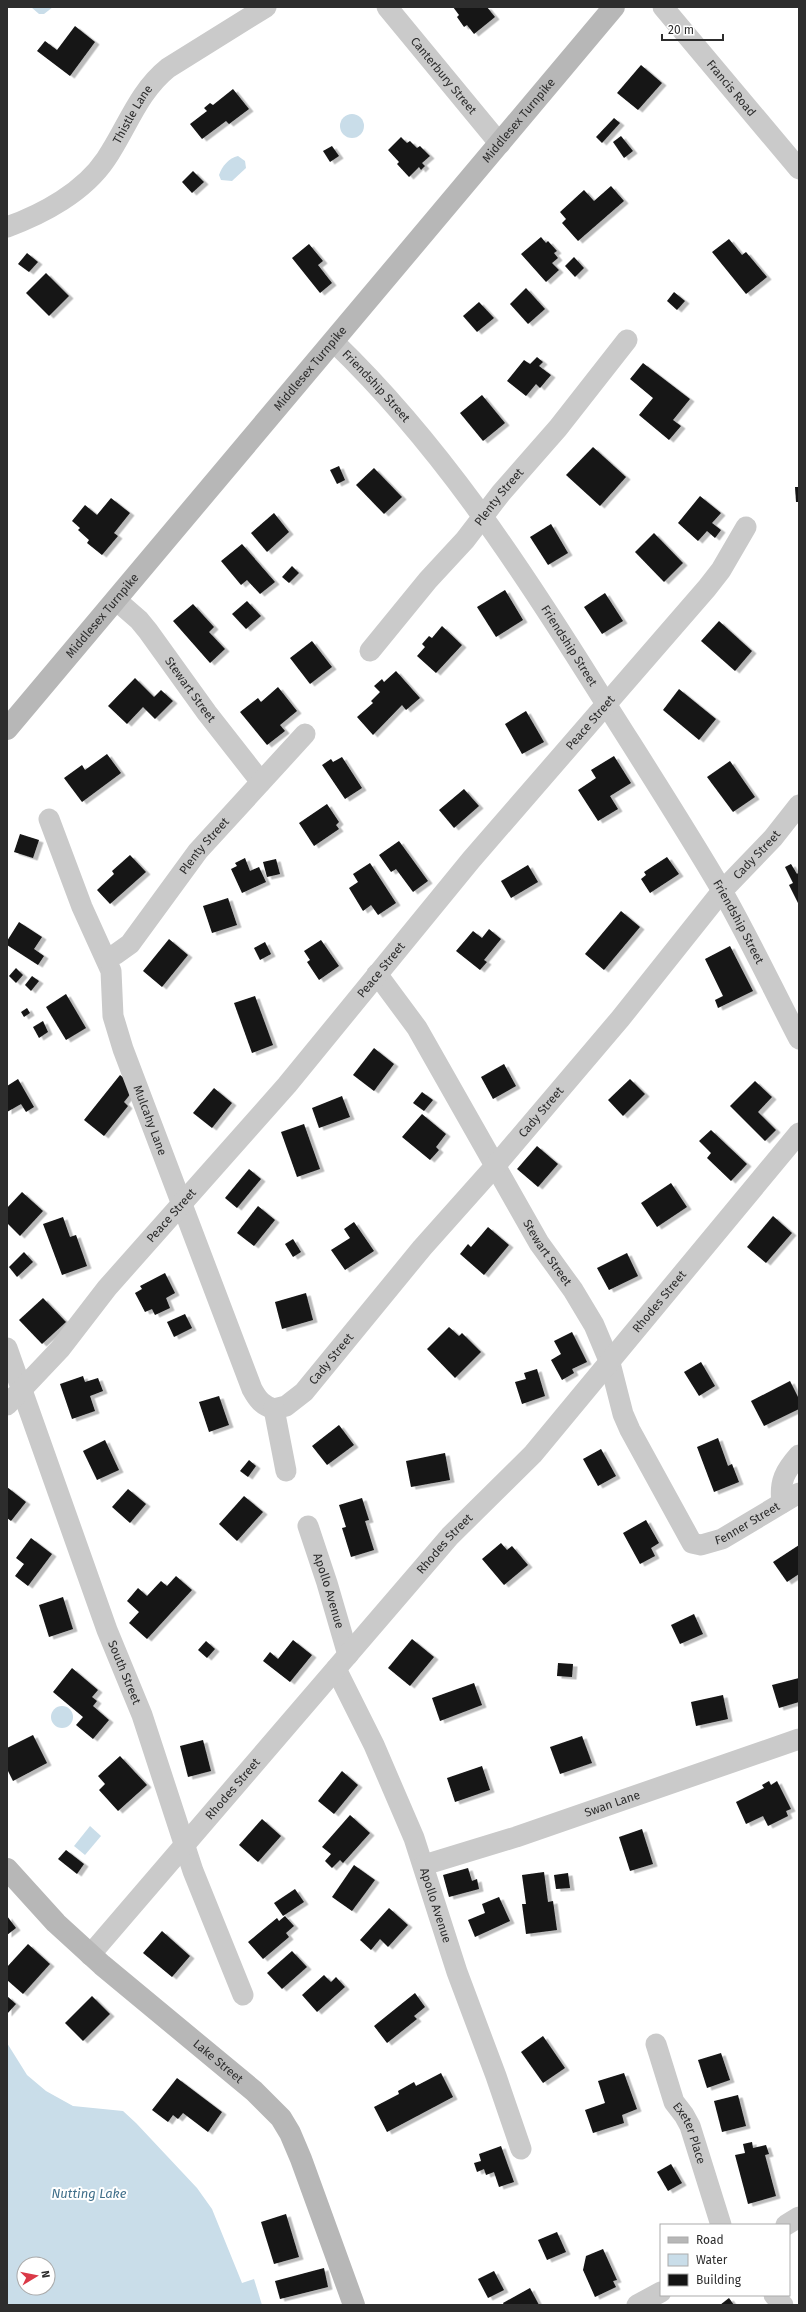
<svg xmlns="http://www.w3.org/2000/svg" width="806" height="2312" font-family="'Fira Sans',sans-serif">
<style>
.water{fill:#c9dde9;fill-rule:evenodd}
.building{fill:#141414;filter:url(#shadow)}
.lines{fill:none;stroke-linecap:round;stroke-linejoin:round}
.street{stroke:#cacaca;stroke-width:21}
.secondary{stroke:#b7b7b7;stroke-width:22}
.labels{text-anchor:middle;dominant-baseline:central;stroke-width:4;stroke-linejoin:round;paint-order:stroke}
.street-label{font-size:12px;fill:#2d2d2d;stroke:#fff}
.water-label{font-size:13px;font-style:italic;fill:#406f8a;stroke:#fff}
</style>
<defs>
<filter id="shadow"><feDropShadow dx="4.5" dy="2.5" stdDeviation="0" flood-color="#0004"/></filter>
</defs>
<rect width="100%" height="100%" fill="#fff"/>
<g class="water">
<polygon points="31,7 53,7 44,14 39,14"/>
<circle cx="352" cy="126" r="12"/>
<path d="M238 156 245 161 246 168 232 181 221 180 219 175C222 166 229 158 238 156Z"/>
<circle cx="62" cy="1717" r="11"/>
<polygon points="90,1826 101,1836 85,1855 74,1846"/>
<path d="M7 2043 27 2075 46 2091 73 2106 123 2111 136 2123 197 2188 212 2209 242 2283 254 2279 262 2305H7ZM24 2264H48V2288H24Z"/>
</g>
<g class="building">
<polygon points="453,7 487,7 495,17 474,34 467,25 464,27 457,17 459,15"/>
<polygon points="75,26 95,42 70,76 37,51 45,41 57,50"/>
<polygon points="641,65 662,83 638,110 617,93"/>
<polygon points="233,89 249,109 229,124 226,121 202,139 190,124 207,111 204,108 210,103 213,105"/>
<polygon points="614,118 620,123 602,143 596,137"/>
<polygon points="621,136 633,151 624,158 613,142"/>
<polygon points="401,137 407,143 410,141 417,148 420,146 430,156 422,163 425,166 421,170 419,167 409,177 397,164 399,162 388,150"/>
<polygon points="332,146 339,156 330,162 323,151"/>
<polygon points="193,171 204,182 192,193 182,182"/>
<polygon points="611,186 624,201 578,241 562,223 566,219 560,212 584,190 594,201"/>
<polygon points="541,237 546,243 548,241 557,251 554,253 558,258 552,263 559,270 546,282 521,254"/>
<polygon points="729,239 742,255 746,252 767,277 746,294 712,252"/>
<polygon points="309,244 323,261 318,265 332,283 320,293 292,258"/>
<polygon points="27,253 38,262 29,272 18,264"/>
<polygon points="574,257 584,268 575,277 565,266"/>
<polygon points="46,273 69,296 49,316 26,293"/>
<polygon points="526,288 545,309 528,324 510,304"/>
<polygon points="674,292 685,301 677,310 667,301"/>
<polygon points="479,302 494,318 477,332 463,316"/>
<polygon points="537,357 543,362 539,366 551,375 540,388 536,384 526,396 507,381 524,360 530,364"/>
<polygon points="643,363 690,399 673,420 681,426 669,440 639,415 653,398 630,379"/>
<polygon points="482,395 505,423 483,441 460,413"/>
<polygon points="593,447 626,477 600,506 566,475"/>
<polygon points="339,466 345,480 337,484 330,470"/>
<polygon points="374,468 402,497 384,514 356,485"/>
<polygon points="795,487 799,487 799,502 796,502"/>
<polygon points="700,496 721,513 712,523 721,530 715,538 707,531 698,541 678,523"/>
<polygon points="111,498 130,513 114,533 118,536 102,555 87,543 89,540 78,530 80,528 72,521 85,505 97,515"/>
<polygon points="274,513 289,532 267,552 251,533"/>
<polygon points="551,524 568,553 548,565 530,537"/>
<polygon points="654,533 683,563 664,582 635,552"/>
<polygon points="242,544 275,582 260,594 247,580 241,585 221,561"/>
<polygon points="292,566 299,573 289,583 282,577"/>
<polygon points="505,590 523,620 496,637 477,607"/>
<polygon points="605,593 623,621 602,634 584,607"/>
<polygon points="247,601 261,616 246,629 232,614"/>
<polygon points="193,604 214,627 209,632 225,649 210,663 173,621"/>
<polygon points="719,621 752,651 735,671 701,641"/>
<polygon points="442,626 462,645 436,673 417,656 425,647 422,644 429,636 432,638"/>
<polygon points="312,641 332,667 310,684 290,658"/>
<polygon points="396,671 420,698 406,710 402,705 373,735 357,717 373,703 371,701 380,692 374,686 382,679 384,682"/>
<polygon points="135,678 154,697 161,690 173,701 155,719 143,707 127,724 108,706"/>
<polygon points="278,687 297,711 280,725 285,731 267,745 240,712 258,698 261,702"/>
<polygon points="679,689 716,719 699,740 663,710"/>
<polygon points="526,711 544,742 522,754 505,724"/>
<polygon points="107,754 121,773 82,802 64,778 82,765 85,770"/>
<polygon points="614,756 631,783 610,796 618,809 598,821 578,790 596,778 591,770"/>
<polygon points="342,757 362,788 345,799 322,765 331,759 333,762"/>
<polygon points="730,761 755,797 733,812 707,777"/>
<polygon points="464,789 479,806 454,828 439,810"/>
<polygon points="327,804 339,822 336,825 339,829 314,846 299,823"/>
<polygon points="20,834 39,840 33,858 14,852"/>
<polygon points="399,841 428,881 413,892 396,869 391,872 379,855"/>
<polygon points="130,855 146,872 110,904 97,890 114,874 112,871"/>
<polygon points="667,857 679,874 650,893 641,879 646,875 644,872"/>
<polygon points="245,858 250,871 259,867 266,882 242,893 231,869 237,866 235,863"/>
<polygon points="276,859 280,874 267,877 263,862"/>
<polygon points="370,863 396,903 378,915 371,905 363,911 349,888 358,882 353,874"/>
<polygon points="791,864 797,874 799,872 799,905 789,885 793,883 785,867"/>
<polygon points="528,865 538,882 511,898 501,881"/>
<polygon points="228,898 237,925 212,933 203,906"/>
<polygon points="621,911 640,927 604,970 585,954"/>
<polygon points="19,922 42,937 34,949 44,956 38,965 7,945 7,941"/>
<polygon points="489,929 501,939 484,960 487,962 480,970 456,951 473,931 482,938"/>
<polygon points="169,939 188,955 162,987 143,971"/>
<polygon points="321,940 339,966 319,980 307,962 310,960 304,951"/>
<polygon points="265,942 271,954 260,960 254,948"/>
<polygon points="730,946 753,991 718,1008 715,1000 723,996 705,959"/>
<polygon points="16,968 23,975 16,983 9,976"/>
<polygon points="32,976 39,981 31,991 25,985"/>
<polygon points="66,994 86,1028 66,1040 46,1007"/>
<polygon points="255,996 273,1045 252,1053 234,1003"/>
<polygon points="27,1008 30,1013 24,1017 21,1012"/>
<polygon points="43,1021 48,1032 39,1038 33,1027"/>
<polygon points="374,1048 394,1064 374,1091 353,1075"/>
<polygon points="504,1064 516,1086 493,1099 481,1077"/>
<polygon points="120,1075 130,1083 132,1092 124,1102 128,1106 104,1136 84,1120"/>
<polygon points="18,1079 34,1107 26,1112 21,1104 7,1112 7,1086"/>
<polygon points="630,1079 645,1094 623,1116 608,1100"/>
<polygon points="755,1081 772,1097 758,1112 776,1130 765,1141 730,1106"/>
<polygon points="214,1088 232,1103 212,1128 193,1113"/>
<polygon points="422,1092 433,1100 424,1111 413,1103"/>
<polygon points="342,1096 350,1117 319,1128 312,1108"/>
<polygon points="422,1114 446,1134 436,1147 439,1150 430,1160 402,1137"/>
<polygon points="304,1124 320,1169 297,1177 281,1132"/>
<polygon points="711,1130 747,1164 731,1181 707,1158 711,1153 699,1141"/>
<polygon points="537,1146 558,1164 538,1187 517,1169"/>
<polygon points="249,1169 261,1179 237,1208 225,1198"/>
<polygon points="671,1183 687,1207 657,1227 641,1203"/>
<polygon points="22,1192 43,1211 20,1236 7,1223 7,1208"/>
<polygon points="258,1206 275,1220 254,1246 237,1233"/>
<polygon points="773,1216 792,1233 766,1263 747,1247"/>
<polygon points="63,1217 70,1237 76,1235 87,1266 62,1275 43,1224"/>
<polygon points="354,1222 374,1251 345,1270 331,1250 350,1238 344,1229"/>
<polygon points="488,1227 509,1245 484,1275 460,1254 468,1244 471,1247"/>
<polygon points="293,1239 301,1252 293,1257 285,1244"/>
<polygon points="24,1252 33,1262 17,1277 9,1267"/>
<polygon points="627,1253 638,1276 609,1290 597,1268"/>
<polygon points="165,1273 175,1293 166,1298 170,1308 155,1315 152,1309 145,1312 135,1293 142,1289 140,1286"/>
<polygon points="306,1293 313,1320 282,1329 275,1302"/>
<polygon points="43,1298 66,1322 42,1344 19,1320"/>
<polygon points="185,1314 192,1328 174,1337 167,1322"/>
<polygon points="449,1327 459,1336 462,1333 481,1352 455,1378 427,1349"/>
<polygon points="572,1332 587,1362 572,1369 574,1373 562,1380 551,1360 561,1354 554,1341"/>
<polygon points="701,1362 715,1386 699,1396 684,1372"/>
<polygon points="537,1369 545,1396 522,1404 515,1382 526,1379 524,1373"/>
<polygon points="83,1376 85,1382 98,1378 103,1391 90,1396 95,1411 72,1419 60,1384"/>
<polygon points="790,1381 799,1399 799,1409 764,1426 751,1401"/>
<polygon points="219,1396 229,1425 209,1432 199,1402"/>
<polygon points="339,1425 354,1445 327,1465 312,1446"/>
<polygon points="718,1438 728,1466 732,1464 739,1482 714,1492 697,1447"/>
<polygon points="105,1440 119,1470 97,1480 83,1451"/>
<polygon points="601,1449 616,1476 598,1486 583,1459"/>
<polygon points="445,1453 450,1480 411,1487 406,1461"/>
<polygon points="249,1460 256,1466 248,1477 240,1471"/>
<polygon points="7,1487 26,1502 11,1521 7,1518"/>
<polygon points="128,1489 146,1504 130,1523 112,1507"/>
<polygon points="244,1496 263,1512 237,1541 219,1524"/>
<polygon points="362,1498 369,1520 365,1521 374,1550 351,1557 342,1528 346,1527 339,1505"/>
<polygon points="646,1520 659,1543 651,1548 655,1556 640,1564 623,1533"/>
<polygon points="31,1538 52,1554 28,1586 15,1576 24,1564 16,1558"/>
<polygon points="501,1543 507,1550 512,1546 528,1565 504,1585 482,1559"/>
<polygon points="799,1545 799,1574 787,1582 773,1562"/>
<polygon points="176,1576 192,1590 147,1639 129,1623 139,1612 127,1601 138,1588 147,1596 161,1581 167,1586"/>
<polygon points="63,1597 73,1629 49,1637 39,1605"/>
<polygon points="694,1614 703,1634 680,1644 671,1625"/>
<polygon points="412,1639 434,1657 410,1686 388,1668"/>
<polygon points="293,1640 312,1655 290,1682 263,1661 270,1652 278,1659"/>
<polygon points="206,1641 215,1649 207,1658 198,1650"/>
<polygon points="558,1663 573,1664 572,1677 557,1676"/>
<polygon points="72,1668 98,1690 92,1697 97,1701 93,1706 109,1720 93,1739 76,1725 83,1717 53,1692"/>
<polygon points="799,1678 799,1702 779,1708 772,1685"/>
<polygon points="474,1683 482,1705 440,1721 432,1698"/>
<polygon points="723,1695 728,1719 696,1726 691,1702"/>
<polygon points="33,1735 47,1763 13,1781 7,1769 7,1748"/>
<polygon points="582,1736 592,1763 560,1774 550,1747"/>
<polygon points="203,1740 211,1771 188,1777 180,1746"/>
<polygon points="120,1756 147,1785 118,1811 99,1790 105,1784 98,1776"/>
<polygon points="482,1766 490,1790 455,1802 447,1778"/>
<polygon points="342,1771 358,1785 334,1814 318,1801"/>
<polygon points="769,1781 771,1785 777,1781 791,1809 786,1811 788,1816 768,1826 763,1816 746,1824 736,1802 764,1788 762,1785"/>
<polygon points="350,1815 370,1833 343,1863 340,1860 332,1868 325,1861 331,1854 322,1847"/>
<polygon points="262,1819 281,1836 258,1862 239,1845"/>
<polygon points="642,1829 653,1864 630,1871 619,1837"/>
<polygon points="66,1850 84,1864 77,1874 58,1859"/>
<polygon points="354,1865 375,1880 352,1911 332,1897"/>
<polygon points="468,1868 472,1881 477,1879 479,1889 449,1897 443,1875"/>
<polygon points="544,1872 548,1902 553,1901 557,1930 526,1934 522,1904 526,1904 522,1875"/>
<polygon points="568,1873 570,1888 556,1889 554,1875"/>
<polygon points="295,1889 304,1902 283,1916 274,1903"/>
<polygon points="499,1897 510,1921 475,1937 468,1920 485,1913 482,1904"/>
<polygon points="389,1908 408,1925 388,1947 380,1939 371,1950 360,1940"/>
<polygon points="7,1916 16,1928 7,1935"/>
<polygon points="285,1916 294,1926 286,1933 289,1937 263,1959 248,1942 277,1918 279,1921"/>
<polygon points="162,1931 190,1956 172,1977 143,1953"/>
<polygon points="28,1944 50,1964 23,1994 7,1980 7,1967"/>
<polygon points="292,1951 307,1967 282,1989 267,1973"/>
<polygon points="324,1975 331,1982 336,1977 345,1987 317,2012 302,1995"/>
<polygon points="415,1993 425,2007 414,2016 417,2019 387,2043 374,2026"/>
<polygon points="7,1996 16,2004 7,2014"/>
<polygon points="92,1996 110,2014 83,2041 65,2023"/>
<polygon points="543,2036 565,2068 543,2083 521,2052"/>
<polygon points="721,2053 730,2080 707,2088 698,2060"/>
<polygon points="441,2073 453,2097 387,2132 374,2107 399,2094 398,2091 414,2082 416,2086"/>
<polygon points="624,2073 637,2109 622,2115 624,2123 593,2133 585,2110 605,2103 598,2081"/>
<polygon points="177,2078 222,2112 208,2132 183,2113 178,2119 173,2115 168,2122 152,2110"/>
<polygon points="738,2095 746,2126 722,2132 714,2101"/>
<polygon points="752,2142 753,2148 766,2145 769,2154 765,2155 776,2196 748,2204 735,2155 745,2153 743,2144"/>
<polygon points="501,2146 514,2182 499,2187 494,2172 486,2175 484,2169 477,2172 474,2163 481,2161 479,2154"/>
<polygon points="671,2164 682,2183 668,2191 657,2172"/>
<polygon points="286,2214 299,2257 274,2264 261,2222"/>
<polygon points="557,2232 566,2252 547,2260 538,2240"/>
<polygon points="603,2249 617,2280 613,2281 616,2287 595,2297 583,2270 586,2256"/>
<polygon points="324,2268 328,2287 280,2299 275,2281"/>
<polygon points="494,2271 504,2290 488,2298 478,2279"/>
<polygon points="530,2288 539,2305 504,2305 503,2303"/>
<polygon points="729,2298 734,2305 720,2305"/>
</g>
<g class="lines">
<g class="street">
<path id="s1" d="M387 7 500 144"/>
<path id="s2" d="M663 7 799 169"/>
<path id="s3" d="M7 227C43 214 84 192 106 159 127 128 138 92 168 68L266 7"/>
<path id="s4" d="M334 342C439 443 519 565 596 688 638 755 681 821 721 889 749 938 773 989 799 1039"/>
<path id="s5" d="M116 600 139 620 148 631 207 713 261 782"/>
<path id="s6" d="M370 651 428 580 465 540 501 493 558 428 627 340"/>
<path id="s7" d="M49 819 82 907 111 971 113 1016 123 1049 252 1389C258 1400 262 1405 274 1409"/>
<path id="s8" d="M106 958 116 954 130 944 198 851 305 734"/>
<path id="s9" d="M377 974 417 1028 539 1243 573 1290 594 1325 610 1363 623 1414 630 1430 692 1543 701 1545 722 1539 799 1493"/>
<path id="s10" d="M7 1348 107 1630 142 1715 193 1871 243 1995"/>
<path id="s11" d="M7 1405 60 1349 107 1288 287 1085 471 860 707 588 721 570 746 527"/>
<path id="s12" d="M274 1409 286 1406 304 1392 422 1248 496 1165 620 1019 722 891 773 838 799 805"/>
<polyline points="274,1409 286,1471"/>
<path d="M782 1503C779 1481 785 1471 799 1455"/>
<path id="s13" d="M308 1526 327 1583 348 1655"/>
<path id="s14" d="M336 1669 374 1745 414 1838 457 1972 496 2076 521 2149"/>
<path id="s15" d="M424 1865 516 1837 799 1739"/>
<path id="s16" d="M90 1955 450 1536 533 1454 799 1133"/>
<path id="s17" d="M656 2044 674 2102 684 2115 690 2126 721 2225"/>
<polyline points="786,2225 799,2217"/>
<polyline points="774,2295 783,2305"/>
<polyline points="637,2305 661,2292"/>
</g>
<g class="secondary">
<path id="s18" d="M7 729 614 7"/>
<path id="s19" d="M7 1869 56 1923 102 1965 254 2091 281 2118 290 2133 301 2159 354 2305"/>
</g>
</g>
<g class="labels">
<g class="street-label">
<text stroke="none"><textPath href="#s1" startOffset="89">Canterbury Street</textPath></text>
<text stroke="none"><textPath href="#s2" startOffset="106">Francis Road</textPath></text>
<text stroke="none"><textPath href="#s3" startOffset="174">Thistle Lane</textPath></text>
<text stroke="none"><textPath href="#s18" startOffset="795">Middlesex Turnpike</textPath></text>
<text stroke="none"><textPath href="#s18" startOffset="471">Middlesex Turnpike</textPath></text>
<text stroke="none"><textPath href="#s4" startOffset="61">Friendship Street</textPath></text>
<text stroke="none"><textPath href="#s6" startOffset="201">Plenty Street</textPath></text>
<text stroke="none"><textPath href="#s18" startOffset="148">Middlesex Turnpike</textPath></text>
<text stroke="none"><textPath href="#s4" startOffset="385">Friendship Street</textPath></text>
<text stroke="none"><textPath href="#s5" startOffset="117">Stewart Street</textPath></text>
<text stroke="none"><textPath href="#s11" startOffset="898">Peace Street</textPath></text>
<text stroke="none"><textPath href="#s8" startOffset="151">Plenty Street</textPath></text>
<text stroke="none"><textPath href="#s12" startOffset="738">Cady Street</textPath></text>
<text stroke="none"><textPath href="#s4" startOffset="709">Friendship Street</textPath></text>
<text stroke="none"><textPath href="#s11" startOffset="574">Peace Street</textPath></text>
<text stroke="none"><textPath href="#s12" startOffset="402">Cady Street</textPath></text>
<text stroke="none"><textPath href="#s7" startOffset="320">Mulcahy Lane</textPath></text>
<text stroke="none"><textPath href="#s11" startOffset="251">Peace Street</textPath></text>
<text stroke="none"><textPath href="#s9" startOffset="327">Stewart Street</textPath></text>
<text stroke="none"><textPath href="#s16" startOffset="867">Rhodes Street</textPath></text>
<text stroke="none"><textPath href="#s12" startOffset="78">Cady Street</textPath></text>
<text stroke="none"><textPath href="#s9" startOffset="714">Fenner Street</textPath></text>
<text stroke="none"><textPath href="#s16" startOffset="543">Rhodes Street</textPath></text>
<text stroke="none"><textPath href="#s13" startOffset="68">Apollo Avenue</textPath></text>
<text stroke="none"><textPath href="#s10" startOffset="345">South Street</textPath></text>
<text stroke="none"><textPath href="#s16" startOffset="219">Rhodes Street</textPath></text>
<text stroke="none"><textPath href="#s15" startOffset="198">Swan Lane</textPath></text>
<text stroke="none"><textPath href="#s14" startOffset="257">Apollo Avenue</textPath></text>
<text stroke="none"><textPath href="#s19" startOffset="286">Lake Street</textPath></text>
<text stroke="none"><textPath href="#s17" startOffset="96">Exeter Place</textPath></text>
</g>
<g class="water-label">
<text x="89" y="2193">Nutting Lake</text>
</g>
</g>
<rect width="806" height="2312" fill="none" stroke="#2d2d2d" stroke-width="16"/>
<rect x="660" y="2224" width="130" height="72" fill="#ffffff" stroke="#ababab"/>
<rect x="668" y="2237" width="20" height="6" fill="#b7b7b7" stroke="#ababab"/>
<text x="696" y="2244" font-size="12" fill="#2d2d2d">Road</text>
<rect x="668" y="2254" width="20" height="12" fill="#c9dde9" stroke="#ababab"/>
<text x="696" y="2264" font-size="12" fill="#2d2d2d">Water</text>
<rect x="668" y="2274" width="20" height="12" fill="#141414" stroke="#ababab"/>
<text x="696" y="2284" font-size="12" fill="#2d2d2d">Building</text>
<g transform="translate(36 2276) rotate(80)"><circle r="19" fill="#ffffff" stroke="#ababab"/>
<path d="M0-3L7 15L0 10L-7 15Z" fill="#da3947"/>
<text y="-6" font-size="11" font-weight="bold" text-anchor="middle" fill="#2d2d2d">N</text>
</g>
<path d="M662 34v6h61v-6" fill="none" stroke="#2d2d2d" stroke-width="2"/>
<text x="668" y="34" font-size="12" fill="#2d2d2d" stroke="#ffffff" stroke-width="3" paint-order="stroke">20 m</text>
</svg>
